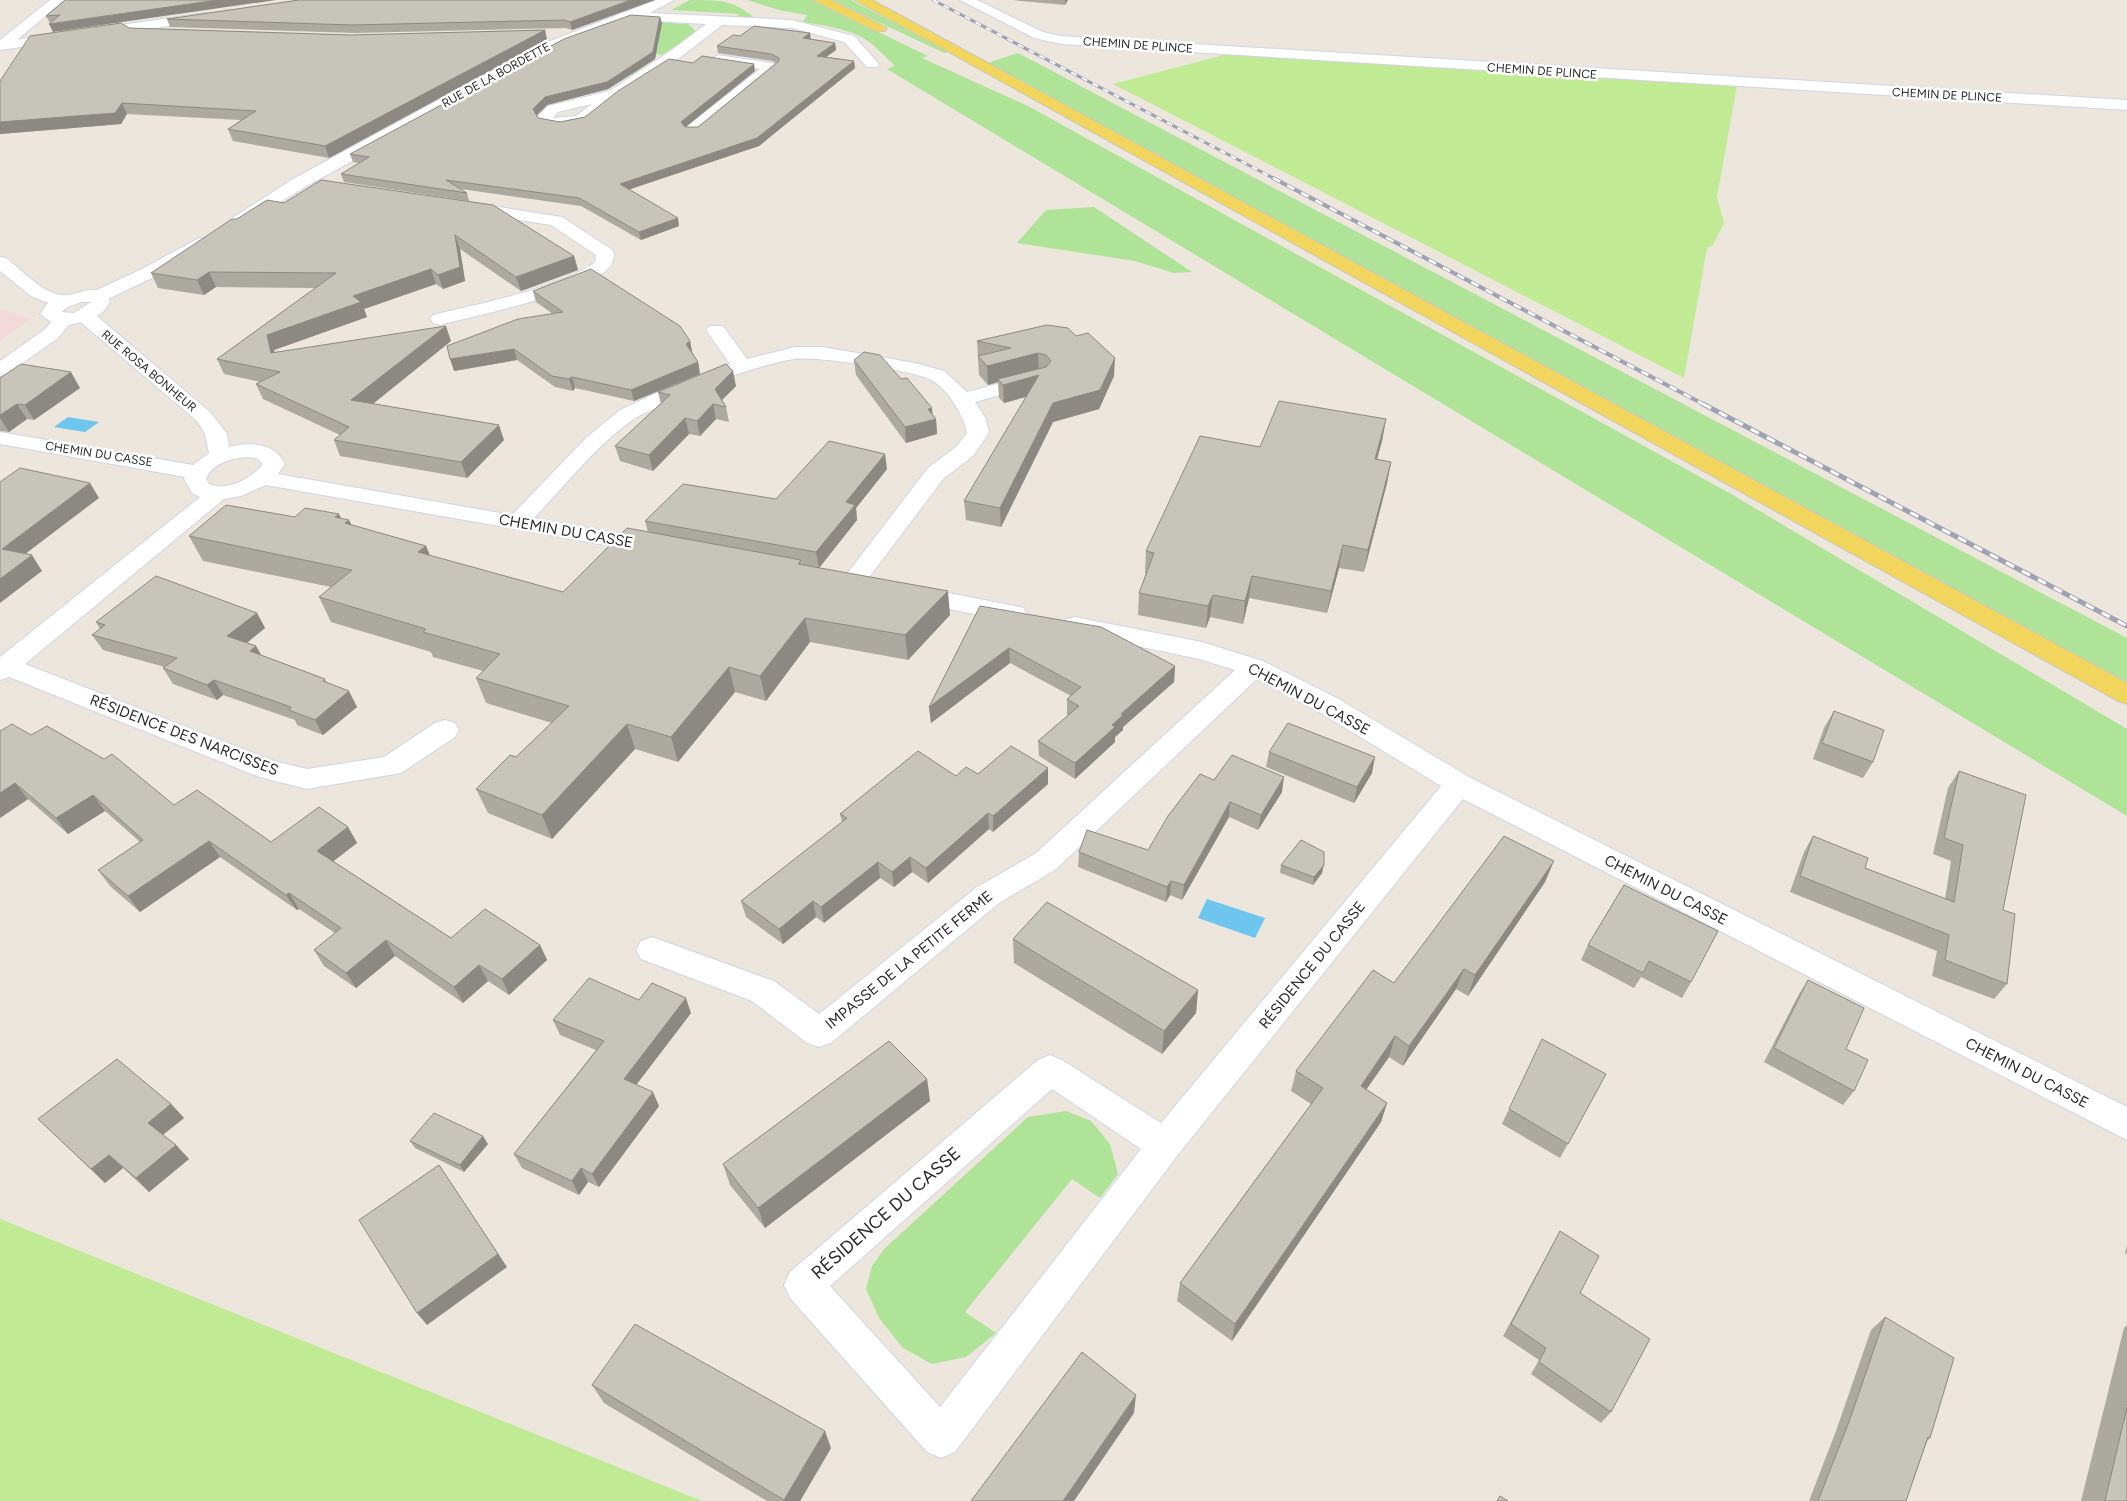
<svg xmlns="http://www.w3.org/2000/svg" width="2127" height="1501" font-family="Figtree,sans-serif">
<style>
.medical{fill:#f3d9d9}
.green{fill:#aee398}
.pitch{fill:#c1ea94}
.water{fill:#6ec6ef}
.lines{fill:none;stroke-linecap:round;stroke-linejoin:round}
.street-casing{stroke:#d1d4e3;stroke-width:2}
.secondary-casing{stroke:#d1d4e3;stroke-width:2}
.primary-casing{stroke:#c8c8c8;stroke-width:2}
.street{fill:#fff;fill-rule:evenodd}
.secondary{fill:#fff;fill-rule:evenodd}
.primary{fill:#f1d55c;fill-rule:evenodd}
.rail-far2-casing{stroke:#9fa1b4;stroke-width:3}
.rail-far1-casing{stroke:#9fa1b4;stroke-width:4}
.rail-casing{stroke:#9fa1b4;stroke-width:5}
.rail-far2{stroke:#fff;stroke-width:2;stroke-dasharray:6;stroke-linecap:butt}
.rail-far1{stroke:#fff;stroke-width:2.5;stroke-dasharray:8;stroke-linecap:butt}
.rail{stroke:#fff;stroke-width:3;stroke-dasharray:9;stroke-linecap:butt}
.wall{fill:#aba9a0}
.shaded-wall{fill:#8b8982}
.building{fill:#c7c4ba;stroke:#8b8982}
.labels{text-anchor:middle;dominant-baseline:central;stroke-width:5;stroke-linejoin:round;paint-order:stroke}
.far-street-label{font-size:12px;fill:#2a2a2a;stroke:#fff}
.street-label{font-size:15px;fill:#2a2a2a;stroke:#fff}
.near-street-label{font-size:18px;fill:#2a2a2a;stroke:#fff}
</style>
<rect width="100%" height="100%" fill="#ece6dc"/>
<polygon class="medical" points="0,309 32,318 0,341"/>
<g class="green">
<path d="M690 0C723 0 734 0 758 21L733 20 739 14 671 10Z"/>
<path d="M747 0H812L928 56 922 58 1028 106 1731 494 2127 729V816L887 69 895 66C887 59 880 51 872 44 854 29 826 26 803 22L807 15 779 10Z"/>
<polygon points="832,0 851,0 950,52 944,53"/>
<polygon points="631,20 688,24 697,32 662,55 622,49 658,48 659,38 616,40 600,64 651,62 632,75 549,51"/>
<polygon points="1018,53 2127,638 2127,684 988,63"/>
<polygon points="1094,207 1192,272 1174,273 1135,261 1017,243 1046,210"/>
<polygon points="1066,1111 1091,1121 1110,1144 1118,1174 1100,1198 1072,1179 965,1312 996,1333 966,1357 932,1364 903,1348 879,1318 866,1289 872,1266 884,1249 1028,1117"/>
</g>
<g class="pitch">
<polygon points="1228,54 1737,85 1717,197 1724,223 1713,245 1707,248 1684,378 1113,84"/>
<polygon points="0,1219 702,1501 0,1501"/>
</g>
<g class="water">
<polygon points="68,417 99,422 85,432 54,427"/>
<polygon points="1207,899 1265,918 1255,938 1198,918"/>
</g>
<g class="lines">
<g class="street-casing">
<g id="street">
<polygon points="50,0 65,0 6,49 0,50 0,40"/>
<path d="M656 0H674L650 13 792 20 854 36 879 64 877 67H867L844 42 792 28 722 25 682 56 619 97 586 123 562 128 542 125 537 117 548 106 609 91 672 50 706 24 632 20 565 44 305 187 244 224H232L229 220 293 179 540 45ZM592 104 576 116 553 118 558 112Z"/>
<polygon points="960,0 977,0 1043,32 1061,36 2127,100 2127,110 1061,44 1034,38"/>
<polygon points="718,55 772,63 779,67 698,133 686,133 684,130 686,127 760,69 713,62 711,59"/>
<path d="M467 202 562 217 611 249 614 253C614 258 613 263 610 267 588 292 475 316 440 325L433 323 430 319 433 315C477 304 561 288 595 262L596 255 551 225 461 211 458 207 461 203Z"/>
<polygon points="199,238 205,239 208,243 205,247 154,277 104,301 90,301 88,297 90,293 142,269"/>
<path d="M84 309 91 311 211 413 227 434 229 447C250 442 275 442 285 464L278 474 512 515 587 437 620 410 665 389 730 364 706 330 709 326H723L747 359 795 347H822L915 363 944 371 967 392 1034 374 1041 376 1044 380 1041 384 975 402 986 419 989 433 973 456 944 478 861 588 852 591 843 588 840 583 928 468 957 446 967 433C963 414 947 387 929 379 909 370 815 356 794 359 750 367 705 385 665 404 655 409 643 413 634 419 596 445 566 485 534 518L659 541 663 546 659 551 651 553 266 485 241 496 224 499 25 664 274 761 307 769 384 757 435 723 445 720 455 723 459 730 455 737 401 773 307 789 259 777 9 677 0 680V657L200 497 192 493 184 479 185 477 0 444V432L193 465 209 453 205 434 197 421 77 319 74 315 77 311ZM246 457 256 458 263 464C252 478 226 492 209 484L206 479C213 463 230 459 246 457Z"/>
<polygon points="913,586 1015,606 1024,608 1027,614 1024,620 1015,622 904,600 901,594 904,588"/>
<path d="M1075 617 1202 642 1263 661 1337 698 1469 777 2127 1107V1140L1463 799 1177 1156 955 1452 941 1458 927 1452 790 1298 784 1285 790 1272 1038 1060 1050 1055 1062 1060 1161 1123 1441 786 1319 712 1257 679 1055 870 999 903 831 1043 819 1047 807 1043 752 1001 641 959 636 950 641 941 652 937 774 981 819 1014 977 887 1035 854 1235 670 1199 659 1066 631 1062 625 1066 619ZM1052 1089 1141 1149 940 1407 830 1286Z"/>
</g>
</g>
<g class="secondary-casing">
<g id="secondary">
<polygon points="206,13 211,14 213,17 211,20 0,50 0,42"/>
<path d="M0 257 6 258C22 270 41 292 61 295 78 298 94 278 110 302L103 312 91 320 69 325 58 338 7 374 0 376V361L44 330 51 322 40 314 48 303 31 296 0 271ZM82 302H91L74 313 61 312 70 306Z"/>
</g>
</g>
<g class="primary-casing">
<g id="primary">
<polygon points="813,0 831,0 887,28 885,31 875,31"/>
<polygon points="855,0 872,0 2127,683 2127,704 2118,701"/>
</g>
</g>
<use href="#street" class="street"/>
<use href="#secondary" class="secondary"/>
<use href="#primary" class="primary"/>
<g class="rail-far2-casing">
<polyline id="rail-far2" points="933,0 1275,179"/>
</g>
<g class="rail-far1-casing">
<polyline id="rail-far1" points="1273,178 1705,405"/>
</g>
<g class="rail-casing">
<polyline id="rail" points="1703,404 2127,626"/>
</g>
<use href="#rail-far2" class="rail-far2"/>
<use href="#rail-far1" class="rail-far1"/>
<use href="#rail" class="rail"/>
</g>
<g class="wall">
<polygon points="65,0 53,32 50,23 46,16"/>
<polygon points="299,0 655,0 572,30 566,28 355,33 170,27 167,19"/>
<polygon points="1012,0 1068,0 1065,5"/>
<polygon points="662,23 655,59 608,89 547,105 537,115 538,118 560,122 585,117 755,71 685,127 698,127 776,63 772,61 718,53 717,46 740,36 811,39 835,43 836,50 826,57 854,61 855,68 759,146 629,189 679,226 641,240 581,206 461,189 467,193 469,201 344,182 341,174 360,163 353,162 350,154"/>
<polygon points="129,28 351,35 545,30 547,40 329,158 233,141 228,129 241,120 127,114 121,124 0,134 0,81"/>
<polygon points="267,200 574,256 578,270 521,291 460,249 465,281 443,289 436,284 364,309 367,317 274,350 274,352 451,341 372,404 504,440 467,478 340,456 334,440 340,435 263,399 256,384 261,382 224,374 217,359 316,288 216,287 204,295 158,288 151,273"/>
<polygon points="533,291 690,341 692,352 698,362 700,374 634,401 575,388 573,391 555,387 517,360 454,371 553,314 536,302"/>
<polygon points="1047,325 1114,376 1099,409 1053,422 1001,527 966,520 964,501 1026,397 1004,403 999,398 998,382 988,385 979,375 977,341"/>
<polygon points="854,360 933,415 936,419 937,434 906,443 856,375"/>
<polygon points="0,378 80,388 34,420 27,419 9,432 0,431"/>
<polygon points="736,386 722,400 726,407 729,422 716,419 700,436 689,434 653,471 620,461 615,446 661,404 658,392"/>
<polygon points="1386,419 1382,441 1377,459 1391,462 1387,483 1364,572 1339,568 1327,613 1249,598 1243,624 1210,617 1206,628 1138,615 1139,593 1146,574 1145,573 1146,551 1260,447"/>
<polygon points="887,469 856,508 857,520 819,568 950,615 908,660 810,642 766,701 735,692 678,762 635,749 552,839 488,813 476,789 516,757 552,723 486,703 476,678 483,671 433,657 431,652 331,622 319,597 331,587 203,561 189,536 295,517 341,518 351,525 426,546 430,556 563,592 648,532 645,521 776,499"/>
<polygon points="980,606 1175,666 1174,682 1123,727 1123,730 1115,737 1115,742 1075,779 1039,756 1038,741 1068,715 1067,715 1067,699 1071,696 1010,663 931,723 929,707"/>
<polygon points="257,613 265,628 247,643 256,646 261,655 325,679 327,683 357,707 323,735 297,725 295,720 223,695 217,700 173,684 163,668 165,667 103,650 92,635 100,629 96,622"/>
<polygon points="1834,711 1873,762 1863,778 1813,759 1824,728"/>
<polygon points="0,731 31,735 174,805 271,842 348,827 357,843 333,861 451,938 540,945 547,960 509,995 488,981 463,1003 395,956 356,988 324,966 314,950 335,933 299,909 297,910 220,857 140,912 110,886 98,870 140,842 105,811 68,834 28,799 0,818"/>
<polygon points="1269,752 1372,773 1354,803 1266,767"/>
<polygon points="1959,771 2003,910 2007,984 1994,999 1932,976 1937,951 1790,892 1804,852 1813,836 1865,868 1945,899 1951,861 1933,854 1948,788"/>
<polygon points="978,774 1048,784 993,832 989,829 928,883 912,872 894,887 880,878 824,923 816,917 783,944 746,917 741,901 842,822 840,814 956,776"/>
<polygon points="1214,780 1282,792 1258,830 1229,817 1182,900 1170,895 1166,902 1078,867 1079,852 1148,850"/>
<polygon points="1281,865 1322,873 1313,885 1280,873"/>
<polygon points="1545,882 1468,996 1456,989 1403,1066 1389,1057 1366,1089 1387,1103 1381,1122 1232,1341 1177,1301 1180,1283 1311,1104 1291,1091 1296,1071 1394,983"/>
<polygon points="1624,885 1691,982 1682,998 1641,977 1634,988 1581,960 1588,945"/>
<polygon points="1013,939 1198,990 1196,1013 1162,1054 1014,963"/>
<polygon points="1808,980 1846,1049 1854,1091 1843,1105 1764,1062 1799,994"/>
<polygon points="639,1000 691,1013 636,1085 659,1106 599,1187 588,1182 579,1195 522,1168 514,1154 596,1050 560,1035 553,1020"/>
<polygon points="1606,1074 1560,1158 1502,1124 1509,1109"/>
<polygon points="927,1079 930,1101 765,1228 730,1185 723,1164"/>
<polygon points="171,1104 184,1118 163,1135 176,1145 189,1159 149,1192 123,1168 105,1183 38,1119"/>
<polygon points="410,1141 488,1144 464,1172 415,1148"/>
<polygon points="1560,1231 1580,1293 1611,1412 1601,1423 1531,1374 1539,1360 1503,1336"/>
<polygon points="2127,1245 2127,1254 2125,1253"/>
<polygon points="1885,1317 1930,1438 1927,1441 1906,1501 1809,1501 1836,1431 1871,1330"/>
<polygon points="2127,1325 2127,1501 2081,1501 2124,1328"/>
<polygon points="592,1385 831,1448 800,1501 767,1501 604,1403"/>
</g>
<g class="shaded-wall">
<polygon points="218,0 276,0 53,32 49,24"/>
<polygon points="631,0 655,0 572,30 570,22"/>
<polygon points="1065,0 1068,0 1065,5"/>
<polygon points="660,17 662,23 655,59 608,89 547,105 535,117 533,109 545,97"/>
<polygon points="545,30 547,40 329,158 325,146"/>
<polygon points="810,33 811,40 803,38"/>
<polygon points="835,43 836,50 818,63 817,56"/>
<polygon points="854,61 855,68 759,146 622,192 620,184"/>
<polygon points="754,64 755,71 682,130 681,122"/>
<polygon points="122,103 127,114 121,124 0,134 0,122"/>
<polygon points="678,218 679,226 641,240 639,232"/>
<polygon points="455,235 460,249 465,281 443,289 438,275"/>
<polygon points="574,256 578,270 521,291 516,277"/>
<polygon points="431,269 436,284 364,309 367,317 274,350 278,368 271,353 267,335 353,296"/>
<polygon points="209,272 216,287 204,295 197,280"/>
<polygon points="446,326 451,341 358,416 351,400"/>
<polygon points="690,341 692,352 689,355 686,344"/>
<polygon points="514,349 517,360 454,371 450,359"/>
<polygon points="1038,353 1039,371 998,379 998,382 988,385 987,366"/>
<polygon points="1115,358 1114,376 1099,409 1053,422 1001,527 1000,508 1053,403"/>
<polygon points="698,362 700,374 634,401 631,390"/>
<polygon points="733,371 736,386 718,404 715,389"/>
<polygon points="71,372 80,388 34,420 25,405"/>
<polygon points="1039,375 1039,393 1004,403 1003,385"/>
<polygon points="572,377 575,388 573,391 569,379"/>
<polygon points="17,404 27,419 9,432 0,418 0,415"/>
<polygon points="713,404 716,419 700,436 697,421"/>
<polygon points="932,408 933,419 936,419 937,434 906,443 905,427 928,409"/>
<polygon points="685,418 689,434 653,471 649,455"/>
<polygon points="1386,419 1382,441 1371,481 1375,459"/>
<polygon points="499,425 504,440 467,478 461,462"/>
<polygon points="885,454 887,469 856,508 857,520 819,568 816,552 846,502"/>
<polygon points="1391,462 1387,483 1364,572 1368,550"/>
<polygon points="90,483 99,498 12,564 2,549"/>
<polygon points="339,514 350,538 335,517"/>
<polygon points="349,520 360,544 345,523"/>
<polygon points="1343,545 1339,568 1327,613 1331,591"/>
<polygon points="426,546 436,570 418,552"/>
<polygon points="32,555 42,571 0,603 0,579"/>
<polygon points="1252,576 1249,598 1243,624 1245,601"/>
<polygon points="948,591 950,615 908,660 905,635"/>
<polygon points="1213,595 1210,617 1206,628 1208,606"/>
<polygon points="257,613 265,628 236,651 227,636"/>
<polygon points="805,618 810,642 766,701 760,676"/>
<polygon points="256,646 265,662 250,651"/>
<polygon points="1009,648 1010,663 931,723 929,707"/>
<polygon points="1175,666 1174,682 1123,727 1123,730 1115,737 1115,742 1075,779 1075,763 1112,725 1121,714"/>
<polygon points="729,667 735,692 678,762 671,737"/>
<polygon points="214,680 223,695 217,700 207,685"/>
<polygon points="349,691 357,707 323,735 315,720"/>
<polygon points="627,724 635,749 552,839 542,815"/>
<polygon points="1375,757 1372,773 1354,803 1357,787"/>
<polygon points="1048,768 1048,784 993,832 993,816"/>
<polygon points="1284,777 1282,792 1258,830 1261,815"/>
<polygon points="15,783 28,799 0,818 0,793"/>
<polygon points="93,795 105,811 68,834 56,818"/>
<polygon points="1230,802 1229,817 1182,900 1184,885"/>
<polygon points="988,813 989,829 928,883 926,868"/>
<polygon points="348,827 357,843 326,867 317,851"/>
<polygon points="209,841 220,857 140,912 128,896"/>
<polygon points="910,857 912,872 894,887 892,872"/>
<polygon points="1554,861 1545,882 1468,996 1475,975"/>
<polygon points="878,862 880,878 824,923 821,907"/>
<polygon points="1324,865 1322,873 1313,885 1314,877"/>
<polygon points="1171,881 1170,895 1166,902 1167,887"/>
<polygon points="289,893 299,909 297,910 286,895"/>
<polygon points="813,901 816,917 783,944 779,929"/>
<polygon points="386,940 395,956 356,988 346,973"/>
<polygon points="540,945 547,960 509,995 502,979"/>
<polygon points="479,965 488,981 463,1003 454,987"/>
<polygon points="1464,969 1456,989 1403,1066 1409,1046"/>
<polygon points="1198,990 1196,1013 1162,1054 1164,1031"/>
<polygon points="686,998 691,1013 630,1093 624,1079"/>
<polygon points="1395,1036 1389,1057 1355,1106 1361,1086"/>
<polygon points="927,1079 930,1101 765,1228 758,1208"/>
<polygon points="653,1092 659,1106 599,1187 592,1174"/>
<polygon points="1387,1103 1381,1122 1232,1341 1235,1324"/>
<polygon points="171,1104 184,1118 161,1136 148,1123"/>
<polygon points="483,1136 488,1144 464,1172 460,1165"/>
<polygon points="176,1145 189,1159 149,1192 136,1178"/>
<polygon points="109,1155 123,1168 105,1183 91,1169"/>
<polygon points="439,1165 507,1267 427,1325 417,1313"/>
<polygon points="581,1168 588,1182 579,1195 572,1181"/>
<polygon points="1136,1395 1134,1413 1074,1501 1063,1501"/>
<polygon points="825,1431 831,1448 800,1501 785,1501 784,1500"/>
</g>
<g class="building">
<polygon points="65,0 218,0 49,24 60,15 46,16"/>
<polygon points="299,0 631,0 570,22 564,20 352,25 167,19"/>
<polygon points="631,15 660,17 653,52 607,82 545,97 533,109 538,118 560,122 585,117 618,91 669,59 693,63 702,56 754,64 681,122 685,127 698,127 779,61 779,58 771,54 717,46 733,35 740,36 754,26 810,33 803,38 835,43 817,56 854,61 757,138 620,184 678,218 639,232 579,198 446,180 467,193 341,174 369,157 350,154 564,39"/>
<polygon points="121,23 129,28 351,35 545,30 325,146 228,129 256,111 122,103 115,113 0,122 0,81 30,36"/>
<polygon points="321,180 493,205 574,256 516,277 455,235 460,267 438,275 431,269 353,296 361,302 267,335 271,353 446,326 351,400 499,425 461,462 334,440 349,427 256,384 280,372 217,359 336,273 209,272 197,280 151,273 232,219 237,219 267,200 284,203"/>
<polygon points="591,269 680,326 690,341 686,344 698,362 631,390 572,377 569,379 552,376 514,349 450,359 447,346 518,319 563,312 533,291"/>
<polygon points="1047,325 1068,328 1076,336 1088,333 1115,358 1100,390 1053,403 1000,508 964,501 1039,375 1003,385 998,379 1046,367 1051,361 1046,355 1038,353 987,366 978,356 1011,348 977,341"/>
<polygon points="864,352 880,355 901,379 907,378 932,408 928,409 936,419 905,427 854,360"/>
<polygon points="21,364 71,372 25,405 17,404 0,415 0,378"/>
<polygon points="726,364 733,371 715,389 726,407 713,404 697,421 685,418 649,455 615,446 670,395 658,392"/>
<polygon points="1279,401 1386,419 1375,459 1391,462 1368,550 1343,545 1331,591 1252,576 1245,601 1213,595 1208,606 1139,593 1154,553 1146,551 1200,436 1260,447"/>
<polygon points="829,441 885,454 846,502 855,505 816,552 645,521 683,484 776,499"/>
<polygon points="20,468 90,483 2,549 32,555 0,579 0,482"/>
<polygon points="226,505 295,517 305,508 339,514 335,517 349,520 345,523 426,546 418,552 563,592 627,528 801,560 798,564 948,591 905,635 805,618 760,676 729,667 671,737 627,724 542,815 476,789 510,755 516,757 569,706 476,678 500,654 423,632 426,629 319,597 352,570 189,536"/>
<polygon points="156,576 257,613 227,636 256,646 250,651 325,679 323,681 349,691 315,720 289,710 291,707 214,680 207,685 163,668 177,658 92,635 105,625 96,622"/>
<polygon points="980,606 1101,627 1175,666 1121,714 1123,715 1112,725 1115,727 1075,763 1038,741 1079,706 1067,699 1081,687 1009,648 929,707"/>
<polygon points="1834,711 1884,730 1873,762 1822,743"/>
<polygon points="1288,723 1375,757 1357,787 1269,752"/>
<polygon points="12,724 31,735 47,726 104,759 112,754 174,805 197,790 271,842 319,807 348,827 317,851 451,938 485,909 540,945 502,979 479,965 454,987 386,940 346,973 314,950 341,928 289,893 286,895 209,841 128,896 98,870 143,840 93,795 56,818 15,783 0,793 0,731"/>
<polygon points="1011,746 1048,768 993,816 988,813 926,868 910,857 892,872 878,862 821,907 813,901 779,929 741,901 847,818 840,814 918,751 956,776 966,767 978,774"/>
<polygon points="1232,755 1284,777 1261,815 1230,802 1184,885 1171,881 1167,887 1079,852 1087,830 1148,850 1168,816 1200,774 1214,780"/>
<polygon points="1959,771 2026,795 2003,910 2015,914 2007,984 1945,960 1949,935 1800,876 1813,836 1868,858 1865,868 1954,902 1963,845 1944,838"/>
<polygon points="1504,836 1554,861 1475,975 1464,969 1409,1046 1395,1036 1361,1086 1387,1103 1235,1324 1180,1283 1323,1088 1296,1071 1373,970 1394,983"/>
<polygon points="1301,840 1324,852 1324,865 1314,877 1281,865"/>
<polygon points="1624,885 1718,931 1691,982 1649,961 1643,973 1588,945"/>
<polygon points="1047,902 1198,990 1164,1031 1013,939"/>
<polygon points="589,978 639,1000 652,983 686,998 624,1079 653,1092 592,1174 581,1168 572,1181 514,1154 604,1041 553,1020"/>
<polygon points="1808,980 1864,1008 1846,1049 1868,1060 1854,1091 1774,1048"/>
<polygon points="1542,1039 1606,1074 1568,1144 1509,1109"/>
<polygon points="889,1041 927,1079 758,1208 723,1164"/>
<polygon points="117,1059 171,1104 148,1123 176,1145 136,1178 109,1155 91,1169 38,1119"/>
<polygon points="434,1113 483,1136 460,1165 410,1141"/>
<polygon points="439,1165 498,1254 417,1313 359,1220"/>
<polygon points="1560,1231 1599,1256 1580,1293 1650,1339 1611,1412 1539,1362 1546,1348 1511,1324"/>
<polygon points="1885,1317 1954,1358 1930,1438 1928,1437 1906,1501 1818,1501 1850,1419"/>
<polygon points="635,1324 825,1431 784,1500 592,1385"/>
<polygon points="1082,1352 1136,1395 1063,1501 971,1501"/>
<polygon points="2127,1407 2127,1501 2105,1501"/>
<polygon points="1500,1496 1508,1501 1497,1501"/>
</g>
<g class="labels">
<g class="far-street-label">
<text transform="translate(1138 45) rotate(4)">CHEMIN DE PLINCE</text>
<text transform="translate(1542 71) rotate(4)">CHEMIN DE PLINCE</text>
<text transform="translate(496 75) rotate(-29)">RUE DE LA BORDETTE</text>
<text transform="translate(1947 95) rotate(3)">CHEMIN DE PLINCE</text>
<text transform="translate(149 371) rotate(40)">RUE ROSA BONHEUR</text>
<text transform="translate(99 454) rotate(9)">CHEMIN DU CASSE</text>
</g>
<g class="street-label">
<text transform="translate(566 531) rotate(10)">CHEMIN DU CASSE</text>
<text transform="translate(1309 699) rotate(28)">CHEMIN DU CASSE</text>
<text transform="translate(184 735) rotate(21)">RÉSIDENCE DES NARCISSES</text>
<text transform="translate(1666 890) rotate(27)">CHEMIN DU CASSE</text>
<text transform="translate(909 960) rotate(-39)">IMPASSE DE LA PETITE FERME</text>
<text transform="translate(1312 965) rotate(-51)">RÉSIDENCE DU CASSE</text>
<text transform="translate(2027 1073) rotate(27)">CHEMIN DU CASSE</text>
</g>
<g class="near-street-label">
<text transform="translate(886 1213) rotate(-41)">RÉSIDENCE DU CASSE</text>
</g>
</g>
</svg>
